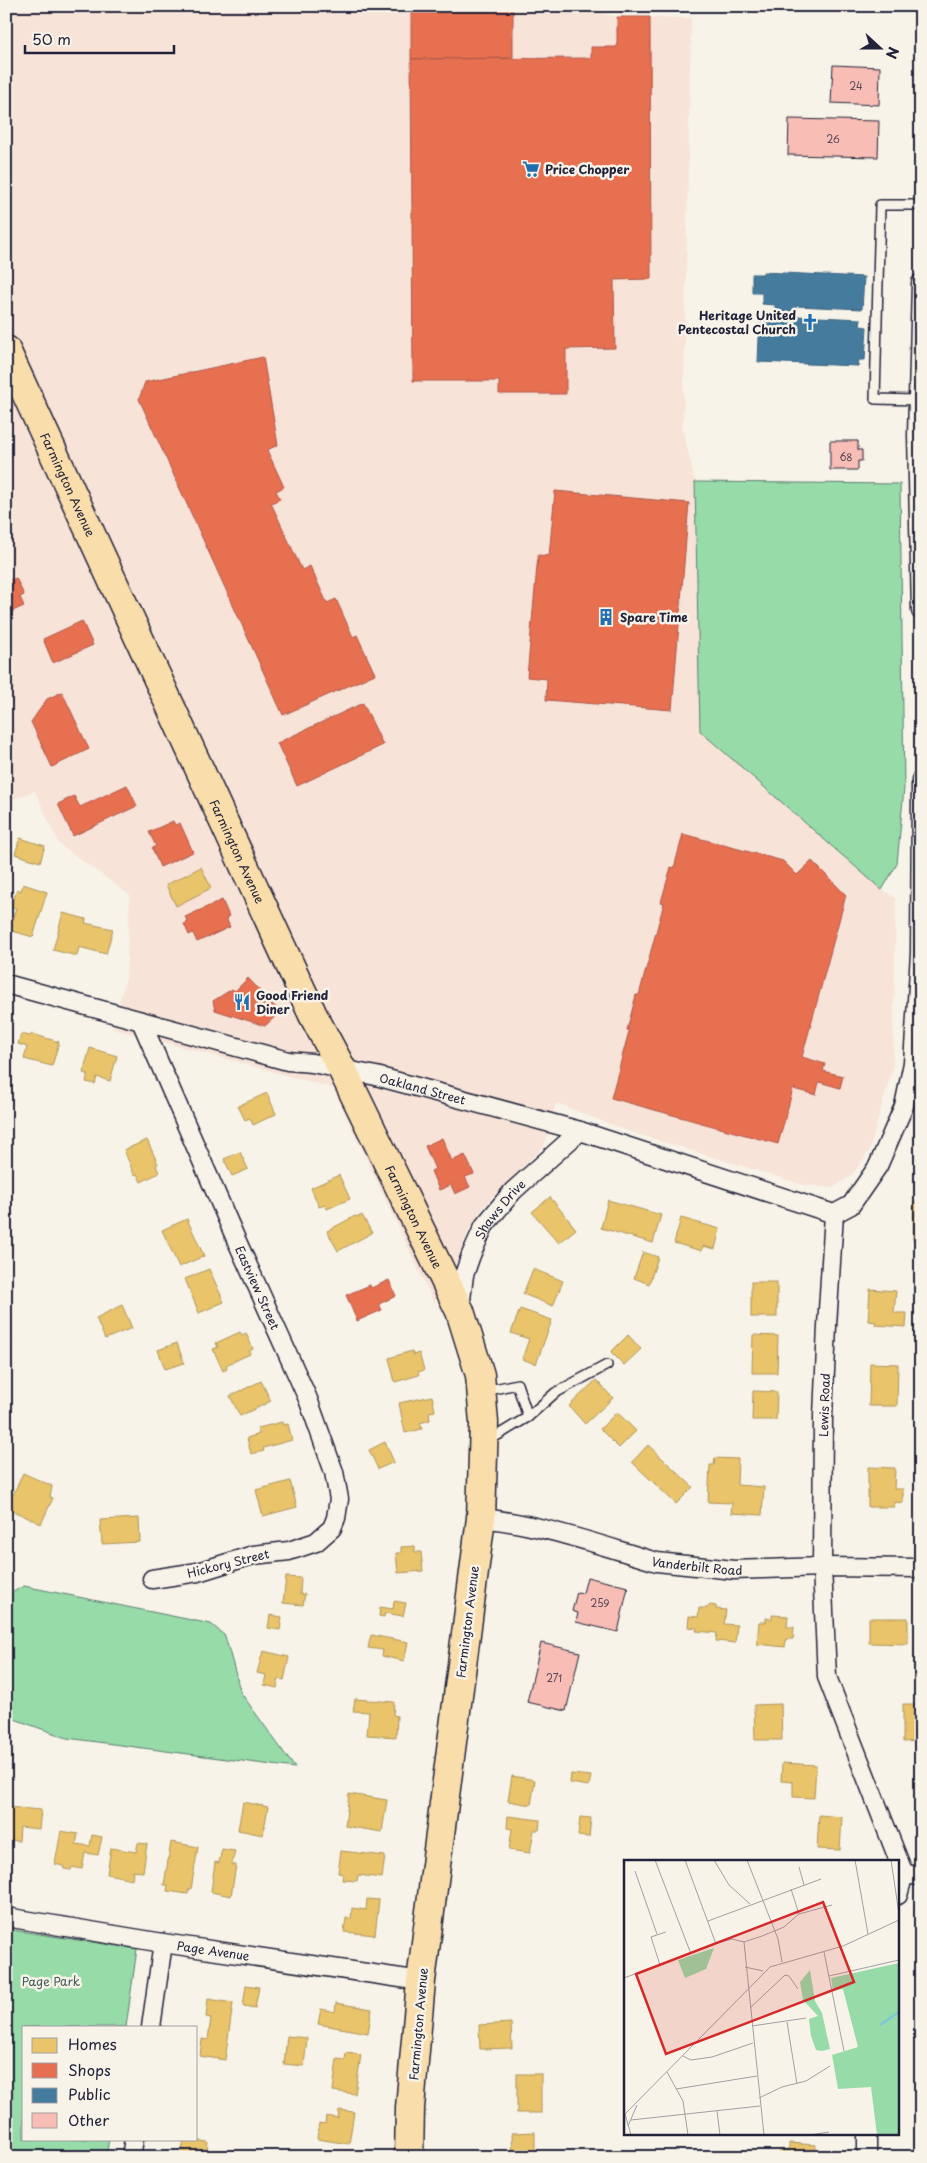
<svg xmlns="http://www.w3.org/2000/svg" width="927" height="2163" font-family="'Playpen Sans',sans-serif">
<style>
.built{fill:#f7e3d8}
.green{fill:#97dba8;stroke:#5c7e72}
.homes{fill:#e9c46a;stroke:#ad935c}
.shops{fill:#e76f51;stroke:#ac584a}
.public{fill:#457b9d;stroke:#3a6080}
.building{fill:#f8bdb4;stroke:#22223b}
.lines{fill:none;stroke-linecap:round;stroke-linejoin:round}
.service-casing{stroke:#22223b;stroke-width:12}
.minor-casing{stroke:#22223b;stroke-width:21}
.trunk-casing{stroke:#22223b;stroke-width:31}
.service{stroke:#f7f3e8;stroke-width:9}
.minor{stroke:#f7f3e8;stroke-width:18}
.trunk{stroke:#f9deab;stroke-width:28}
.labels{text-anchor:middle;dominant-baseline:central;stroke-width:5;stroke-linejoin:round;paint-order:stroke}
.number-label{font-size:10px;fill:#584959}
.poi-label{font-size:12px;font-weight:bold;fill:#22223b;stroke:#f7f3e8;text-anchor:start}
.street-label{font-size:12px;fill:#22223b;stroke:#f7f3e8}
.park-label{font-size:12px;fill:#455a5c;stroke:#f7f3e8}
.inset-river{fill:none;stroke:#7cc8db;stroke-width:2.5}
.inset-road{fill:none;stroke:#a29fa3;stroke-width:1}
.view{fill:#d62828;fill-opacity:0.15;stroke:#d62828;stroke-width:2.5}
.inset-edge{fill:none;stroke:#22223b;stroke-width:2.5}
</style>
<rect width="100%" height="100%" fill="#f7f3e8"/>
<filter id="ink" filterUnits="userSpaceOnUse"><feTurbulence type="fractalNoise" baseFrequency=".02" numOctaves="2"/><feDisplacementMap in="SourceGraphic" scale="10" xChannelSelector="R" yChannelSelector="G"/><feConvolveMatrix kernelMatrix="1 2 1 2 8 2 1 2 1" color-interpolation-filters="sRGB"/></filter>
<g filter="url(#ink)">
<polygon class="built" points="6,6 593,6 605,14 617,17 691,18 683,430 695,482 700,731 882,890 896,898 893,1066 869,1151 852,1175 833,1188 804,1185 625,1130 556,1103 544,1146 485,1205 468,1231 458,1260 434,1303 333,1088 112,1028 126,978 130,895 59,844 35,791 6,802"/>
<g class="green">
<polygon points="695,482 900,484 904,788 897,864 882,890 700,731"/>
<polygon points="24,1586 211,1624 225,1636 241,1693 295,1768 67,1738 6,1716 6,1596"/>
<polygon points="6,1929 137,1949 126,2027 24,2027 24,2139 109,2139 106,2157 6,2157"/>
</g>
<g class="homes">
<polygon points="20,838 45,846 40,862 15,854"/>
<polygon points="201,867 211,888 176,906 166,885"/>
<polygon points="23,884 47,892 33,937 9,930 16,908 11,907 17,889 21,891"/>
<polygon points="63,913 86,919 85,923 113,929 106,954 79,947 77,956 53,950"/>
<polygon points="21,1034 30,1036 32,1034 59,1042 52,1066 24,1059 27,1047 18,1044"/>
<polygon points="90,1048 117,1056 110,1081 97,1077 95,1084 86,1082 88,1074 83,1073"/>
<polygon points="267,1093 276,1114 253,1125 250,1118 245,1120 238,1106"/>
<polygon points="147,1140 158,1164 156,1165 159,1173 141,1182 138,1175 134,1174 124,1150"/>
<polygon points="240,1152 248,1169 232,1176 224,1159"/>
<polygon points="339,1175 350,1199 327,1209 325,1205 319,1207 311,1188"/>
<polygon points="550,1197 576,1229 559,1243 532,1212"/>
<polygon points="608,1200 661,1215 653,1243 601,1228"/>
<polygon points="914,1202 921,1202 921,1240 913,1240"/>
<polygon points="362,1215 372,1233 338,1251 327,1231 355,1216 358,1217"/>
<polygon points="681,1218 720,1229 715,1249 703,1246 702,1251 674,1243"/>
<polygon points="187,1219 204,1256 179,1267 162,1230"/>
<polygon points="643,1252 658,1257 649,1284 634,1278"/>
<polygon points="209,1269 224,1302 199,1313 185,1279"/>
<polygon points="533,1269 563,1281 553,1306 523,1294"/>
<rect x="751" y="1282" width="26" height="35"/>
<polygon points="870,1289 896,1291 894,1313 907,1313 906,1327 875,1325 876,1322 868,1321"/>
<polygon points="122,1305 132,1328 105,1339 96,1318"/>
<polygon points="520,1309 552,1320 536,1364 522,1359 529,1339 511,1333"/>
<polygon points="240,1332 242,1335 246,1333 253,1349 249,1351 250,1354 226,1365 227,1369 223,1371 213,1349 218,1347 216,1343"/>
<polygon points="628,1335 641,1349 624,1365 611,1352"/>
<polygon points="753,1335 778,1336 777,1373 752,1373"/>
<polygon points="6,1341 12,1342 7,1370 6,1370"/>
<polygon points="177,1343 184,1363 165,1369 158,1350"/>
<polygon points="412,1351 413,1355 419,1353 424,1370 418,1372 419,1375 395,1382 389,1358"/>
<polygon points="870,1363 898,1364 897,1406 869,1406"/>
<polygon points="596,1380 613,1398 585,1424 569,1406"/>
<polygon points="261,1381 271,1401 240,1416 230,1396"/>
<polygon points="753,1391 777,1392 776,1420 752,1420"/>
<polygon points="432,1396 435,1411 429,1412 430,1420 420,1423 422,1429 405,1433 399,1403"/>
<polygon points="617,1412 636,1431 619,1448 600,1429"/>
<polygon points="282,1422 283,1425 288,1424 292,1440 263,1448 264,1451 251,1454 247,1438 259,1434 258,1428"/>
<polygon points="385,1442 394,1462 378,1469 369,1450"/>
<polygon points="648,1445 693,1487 676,1504 632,1462"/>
<polygon points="715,1458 738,1459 737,1485 764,1487 762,1515 731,1513 732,1503 708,1502 710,1465 714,1465"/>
<polygon points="868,1467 895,1468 894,1489 903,1489 903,1503 894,1502 894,1507 868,1507"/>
<polygon points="23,1473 52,1486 50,1497 53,1498 41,1524 7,1508"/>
<polygon points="290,1481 297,1507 263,1516 256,1490"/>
<polygon points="139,1518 140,1542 102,1544 100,1520"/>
<polygon points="415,1546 415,1552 421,1552 423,1571 398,1573 396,1553 401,1553 401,1547"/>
<polygon points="286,1577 301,1578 300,1594 305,1594 303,1605 283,1603"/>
<polygon points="394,1601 406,1603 403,1616 385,1613 384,1617 379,1616 380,1607 393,1609"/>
<polygon points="710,1605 716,1606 716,1609 726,1610 724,1624 737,1625 735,1643 716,1641 717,1633 696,1631 697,1628 688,1627 689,1616 698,1617 699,1608 707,1608"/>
<polygon points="270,1615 282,1617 280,1630 268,1628"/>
<polygon points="772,1615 788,1616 787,1627 794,1627 793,1639 786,1639 785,1647 757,1644 759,1622 766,1622 766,1618 772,1619"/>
<polygon points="869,1618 908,1618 908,1644 869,1643"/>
<polygon points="371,1635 408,1642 404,1661 382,1656 383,1650 368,1648"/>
<polygon points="263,1651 289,1657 284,1680 279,1679 277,1688 264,1685 266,1675 257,1673"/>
<polygon points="355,1699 394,1702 393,1715 397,1716 396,1737 367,1735 369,1712 353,1711"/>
<polygon points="781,1704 782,1740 755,1740 754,1705"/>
<polygon points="903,1704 921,1704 921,1741 903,1742"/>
<polygon points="782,1763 816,1765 814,1798 793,1797 793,1782 781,1781"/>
<polygon points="571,1774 591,1776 589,1786 570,1783"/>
<polygon points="512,1776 535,1780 531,1805 508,1801"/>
<polygon points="349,1794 387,1800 382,1832 345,1826"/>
<polygon points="243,1802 268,1807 263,1835 238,1830"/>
<polygon points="6,1807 41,1810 39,1829 20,1827 19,1841 6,1840"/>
<polygon points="819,1815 842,1817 840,1850 817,1849"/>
<polygon points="508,1816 540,1820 539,1830 534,1830 530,1853 509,1850 512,1829 507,1828"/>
<polygon points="580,1817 591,1818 589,1837 578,1836"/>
<polygon points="61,1831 78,1834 76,1844 90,1846 92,1835 102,1837 98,1855 85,1853 82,1869 72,1867 71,1870 64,1869 63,1866 55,1864"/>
<polygon points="171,1842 198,1847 191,1889 189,1889 188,1894 167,1891 168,1885 164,1885"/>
<polygon points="138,1843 147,1844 143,1872 133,1871 132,1879 107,1874 111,1848 136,1852"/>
<polygon points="222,1849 235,1851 232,1865 236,1865 231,1896 211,1892 215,1862 219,1863"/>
<polygon points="341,1851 385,1856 382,1878 358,1875 357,1881 342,1880 343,1874 338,1873"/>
<polygon points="367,1899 379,1900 375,1935 344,1932 346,1918 351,1919 352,1908 366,1910"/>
<polygon points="246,1985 259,1987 255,2008 243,2006"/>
<polygon points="208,1999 233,2003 225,2060 200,2056 202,2039 208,2040 211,2018 206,2017"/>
<polygon points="336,2003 372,2009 368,2033 318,2024 321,2009 335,2012"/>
<polygon points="511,2023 512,2048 480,2049 479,2025"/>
<polygon points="287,2036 307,2038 304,2066 284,2064"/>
<polygon points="346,2053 361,2055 355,2094 333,2091 337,2059 345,2060"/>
<rect x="517" y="2074" width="24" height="39"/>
<polygon points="339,2110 354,2112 349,2144 317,2139 319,2123 325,2124 326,2116 338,2118"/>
<rect x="915" y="2121" width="6" height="36"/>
<polygon points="535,2132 535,2157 513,2157 512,2133"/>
<polygon points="184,2139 208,2142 206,2157 181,2157"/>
<polygon points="789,2143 816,2145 815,2157 780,2157 780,2150 789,2150"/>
</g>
<g class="shops">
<polygon points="411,6 513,6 513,58 411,59"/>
<polygon points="617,17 650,17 651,279 614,280 615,348 566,349 566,394 499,394 499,381 413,381 411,59 591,58 591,47 617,47"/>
<polygon points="263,357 278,445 267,450 284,487 276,491 280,499 271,503 302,570 310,566 327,603 336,599 353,637 357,635 375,674 283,715 139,399 145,382"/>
<polygon points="555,491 689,503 672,710 546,700 547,679 527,677 538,555 549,556"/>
<polygon points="6,571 11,580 16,578 24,595 20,597 24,606 6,614"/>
<polygon points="82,621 93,645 53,663 43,639"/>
<polygon points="62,692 89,749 52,767 31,722 47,699"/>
<polygon points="363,703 383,745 297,786 277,743"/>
<polygon points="127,785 137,806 73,836 58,804 74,796 80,807"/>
<polygon points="173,821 175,825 180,823 193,852 160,867 152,848 156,846 149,832"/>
<polygon points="683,834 783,861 797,875 812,861 846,895 802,1057 825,1064 823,1071 843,1076 840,1088 819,1082 816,1095 793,1089 778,1144 611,1098 629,1031 627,1030 636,995 639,995 664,903 661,902 671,867 674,868"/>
<polygon points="222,900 229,916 226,918 230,927 197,942 193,933 189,935 184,924 188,922 185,917"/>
<polygon points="248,978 280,1012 265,1026 215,1010 213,1001 232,989 235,991"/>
<polygon points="442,1138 452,1161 465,1155 474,1174 465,1177 470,1187 455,1194 451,1185 439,1190 431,1171 435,1169 425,1146"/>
<polygon points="389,1280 396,1296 379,1304 382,1310 357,1321 346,1295 370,1285 371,1288"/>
</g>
<polygon class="public" points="763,272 864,277 862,309 796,306 796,316 861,319 860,326 867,327 865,360 859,360 858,366 758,362 760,314 788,315 789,312 775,312 775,305 762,304 762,293 752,293 752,274 763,274"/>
<g class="building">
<polygon points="833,65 880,67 879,105 831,103"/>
<polygon points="789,119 879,121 878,157 788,155"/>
<polygon points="830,441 858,441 858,450 862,450 862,461 858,461 858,470 830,470"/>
<polygon points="587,1577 628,1587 618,1632 576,1622 578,1613 572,1611 577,1592 583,1593"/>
<polygon points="541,1643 580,1652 566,1711 527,1702"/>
</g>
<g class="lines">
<g class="service-casing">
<g id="service">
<polyline points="918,400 875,399 880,205 921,205"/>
<polyline points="485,1391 517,1384 528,1417"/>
<polyline points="488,1441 528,1417 555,1393 607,1365"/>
</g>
</g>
<g class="minor-casing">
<g id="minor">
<polyline points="921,283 917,435 921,611"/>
<path id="s1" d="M6 984 288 1061 312 1063 376 1076 580 1131 834 1214"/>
<path id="s2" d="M141 1021 235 1237 308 1399 334 1472 339 1499 336 1518 332 1528 316 1542 289 1551 253 1555 198 1572 152 1579"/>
<polyline points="834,1214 827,1326 823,1416 822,1567 827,1677 904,1874 898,1895"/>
<polyline points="834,1214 851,1205 878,1166 904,1106 913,1063 920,953 921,780"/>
<path id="s3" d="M460 1308 464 1275 471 1255 484 1226 513 1191 580 1131"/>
<path id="s4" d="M481 1518C541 1524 599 1545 657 1562L734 1570 822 1567 921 1568"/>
<polyline points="904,1874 921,1876"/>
<path id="s5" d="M6 1917 163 1943 421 1981"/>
<polyline points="151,2027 163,1943"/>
<polyline points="867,2134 867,2157"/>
<polyline points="131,2157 134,2139"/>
</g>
</g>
<g class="trunk-casing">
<g id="trunk">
<path id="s6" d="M6 350 313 1015 342 1069 460 1311 480 1375 484 1423 481 1518 421 1981 410 2108 409 2157"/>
</g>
</g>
<use href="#service" class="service"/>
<use href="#minor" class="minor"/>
<use href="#trunk" class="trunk"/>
</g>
</g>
<defs>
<g id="supermarket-bare" transform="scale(1.35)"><path d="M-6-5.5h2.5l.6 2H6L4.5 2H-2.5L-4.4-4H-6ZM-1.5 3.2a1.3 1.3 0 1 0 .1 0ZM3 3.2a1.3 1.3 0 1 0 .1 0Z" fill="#1f6fb2" stroke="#f7f3e8" stroke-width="2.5" paint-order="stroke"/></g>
<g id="church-bare" transform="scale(1.35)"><path d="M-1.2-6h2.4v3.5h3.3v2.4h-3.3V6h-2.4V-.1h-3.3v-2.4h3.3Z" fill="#1f6fb2" stroke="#f7f3e8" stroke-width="2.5" paint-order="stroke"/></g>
<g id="building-bare" transform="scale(1.35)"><path d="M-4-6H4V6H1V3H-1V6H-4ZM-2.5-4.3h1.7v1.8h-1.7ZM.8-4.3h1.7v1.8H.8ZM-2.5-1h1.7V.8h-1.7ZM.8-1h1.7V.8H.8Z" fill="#1f6fb2" stroke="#f7f3e8" stroke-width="2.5" paint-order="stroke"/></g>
<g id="restaurant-bare" transform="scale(1.35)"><path d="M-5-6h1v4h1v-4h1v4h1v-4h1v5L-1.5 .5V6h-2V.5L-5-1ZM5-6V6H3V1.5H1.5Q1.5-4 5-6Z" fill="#1f6fb2" stroke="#f7f3e8" stroke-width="2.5" paint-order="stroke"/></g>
</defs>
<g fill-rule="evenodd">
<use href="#supermarket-bare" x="531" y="169"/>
<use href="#church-bare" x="810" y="322"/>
<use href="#building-bare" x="606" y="617"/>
<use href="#restaurant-bare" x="242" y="1002"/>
</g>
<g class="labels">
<g class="number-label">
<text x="856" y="85">24</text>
<text x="833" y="138">26</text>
<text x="846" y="456">68</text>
<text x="600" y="1602">259</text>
<text x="554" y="1677">271</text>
</g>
<g class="poi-label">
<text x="545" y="169">Price Chopper</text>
<text x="796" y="315" text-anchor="end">Heritage United<tspan x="796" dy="14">Pentecostal Church</tspan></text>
<text x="620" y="617">Spare Time</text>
<text x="256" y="995">Good Friend<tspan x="256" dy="14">Diner</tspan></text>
</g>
<g class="street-label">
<text stroke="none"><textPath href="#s6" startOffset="148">Farmington Avenue</textPath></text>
<text stroke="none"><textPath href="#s6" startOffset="552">Farmington Avenue</textPath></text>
<text stroke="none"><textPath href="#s1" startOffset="430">Oakland Street</textPath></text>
<text stroke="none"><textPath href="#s3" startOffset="109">Shaws Drive</textPath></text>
<text stroke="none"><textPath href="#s6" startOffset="958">Farmington Avenue</textPath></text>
<text stroke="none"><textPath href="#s2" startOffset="291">Eastview Street</textPath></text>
<text transform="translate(824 1405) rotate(-88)">Lewis Road</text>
<text transform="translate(228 1563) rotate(-14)">Hickory Street</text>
<text stroke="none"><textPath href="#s4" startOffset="222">Vanderbilt Road</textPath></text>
<text transform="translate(467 1622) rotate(-83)">Farmington Avenue</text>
<text stroke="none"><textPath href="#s5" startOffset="210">Page Avenue</textPath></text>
<text transform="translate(418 2024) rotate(-85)">Farmington Avenue</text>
</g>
<g class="park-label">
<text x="51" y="1981">Page Park</text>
</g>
</g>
<g transform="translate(624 1860)">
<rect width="275" height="275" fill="#f7f3e8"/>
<path d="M90 88 82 109 61 118 54 100ZM275 103V275H253L247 227 214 229 208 195 234 187 219 129 209 131 207 118ZM186 110 191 141 198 153 206 189 198 191 192 190 187 176 185 159 194 156 179 140 176 122Z" fill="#97dba8"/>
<path class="inset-river" d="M256 165 275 152"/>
<path class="inset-road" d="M31 0 67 94M61 0 92 84M90 0 105 25 126 44M123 0 154 79 158 102M231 0 244 74M267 0 275 54M175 7 180 25M11 11 33 74M167 29 175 54M84 61 197 19M120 82 140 275M200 92 220 191M36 105 27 77 42 72M121 107 139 111M205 116 275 100M0 118 94 83 108 79 120 82 138 76 160 67 175 54 208 45M126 148 161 115 165 116 174 129M163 162 173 224M128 166 182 158M59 196 67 200 88 197 129 183M43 212 59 241 64 275M52 229 133 216M135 238 158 227 182 221 206 206M93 251 96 275M1 254 7 275M0 255 146 107 219 86 275 60M7 260 136 246M4 266 13 245M186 275 205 272"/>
<path class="view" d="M199 42 230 122 42 194 12 114Z"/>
<rect width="275" height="275" class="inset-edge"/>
</g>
<rect width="927" height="2163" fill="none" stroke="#f7f3e8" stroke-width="25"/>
<rect x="12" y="12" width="902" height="2138" fill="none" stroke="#22223b" stroke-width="2" filter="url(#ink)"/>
<rect x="22" y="2026" width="175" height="115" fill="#f7f3e8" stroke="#a29fa3"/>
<rect x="32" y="2038" width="25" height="15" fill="#e9c46a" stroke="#a29fa3"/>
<text x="68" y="2050" font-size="15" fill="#22223b">Homes</text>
<rect x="32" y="2063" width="25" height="15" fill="#e76f51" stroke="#a29fa3"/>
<text x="68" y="2076" font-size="15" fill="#22223b">Shops</text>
<rect x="32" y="2088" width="25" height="15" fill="#457b9d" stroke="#a29fa3"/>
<text x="68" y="2100" font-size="15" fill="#22223b">Public</text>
<rect x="32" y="2113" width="25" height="15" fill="#f8bdb4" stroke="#a29fa3"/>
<text x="68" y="2126" font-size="15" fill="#22223b">Other</text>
<g transform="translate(880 48) rotate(111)" stroke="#f7f3e8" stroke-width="4" paint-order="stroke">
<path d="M0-4L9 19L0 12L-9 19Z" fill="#22223b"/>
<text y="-8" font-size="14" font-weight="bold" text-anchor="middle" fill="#22223b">N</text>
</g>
<path d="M25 45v8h149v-8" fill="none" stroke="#22223b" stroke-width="2.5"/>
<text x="32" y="45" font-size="15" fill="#22223b" stroke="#f7f3e8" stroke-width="4" paint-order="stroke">50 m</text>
</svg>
